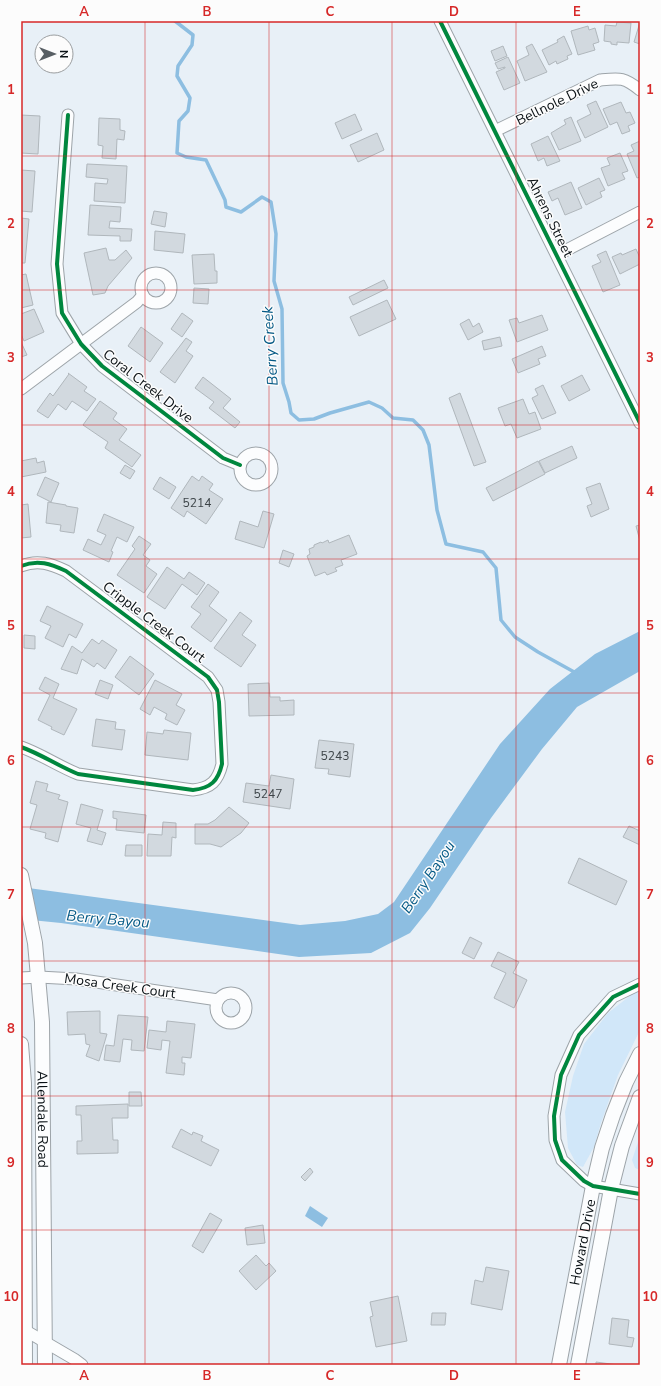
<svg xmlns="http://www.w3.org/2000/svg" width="661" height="1386" font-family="'Nunito Sans',sans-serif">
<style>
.green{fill:#d1e7f9}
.water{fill:#8dbee1}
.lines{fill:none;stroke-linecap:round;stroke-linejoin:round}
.stream{stroke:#8dbee1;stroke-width:3.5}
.building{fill:#d2d9df;stroke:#b0b7bc}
.minor-casing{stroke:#9da4a9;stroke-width:13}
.major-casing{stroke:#9da4a9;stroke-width:16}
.minor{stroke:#fcfdfe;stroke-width:11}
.major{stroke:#fcfdfe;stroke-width:14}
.cycleway-casing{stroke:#fcfcfc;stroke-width:6}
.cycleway{stroke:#00873e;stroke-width:4}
.grid{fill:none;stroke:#d62828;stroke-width:1;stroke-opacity:0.55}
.labels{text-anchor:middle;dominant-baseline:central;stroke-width:3;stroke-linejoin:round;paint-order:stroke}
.number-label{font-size:12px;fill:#3d4448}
.street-label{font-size:14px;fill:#0a1115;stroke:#fcfcfc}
.water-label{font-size:15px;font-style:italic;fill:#045985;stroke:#fcfcfc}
.neatline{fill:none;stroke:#d62828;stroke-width:1.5}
.grid-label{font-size:13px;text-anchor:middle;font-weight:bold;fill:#d62828}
</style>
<rect width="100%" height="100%" fill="#e8f0f7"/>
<g class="green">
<polygon points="640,988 640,1030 618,1075 601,1123 594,1147 583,1167 577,1165 568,1148 565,1112 573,1076 584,1044 608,1013"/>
<polygon points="640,1136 640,1170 635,1168 632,1160"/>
</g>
<g class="water">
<polygon points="640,631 640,671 577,707 542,749 491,818 430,908 410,933 371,953 299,957 61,923 21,919 21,887 300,925 345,921 378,914 394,902 500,744 550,689 595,654"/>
<polygon points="310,1206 328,1218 322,1227 305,1216"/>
</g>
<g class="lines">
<polyline class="stream" points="175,21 193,35 192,45 178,66 177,76 190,98 188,111 179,121 177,153 186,157 206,160 225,200 226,207 241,212 262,197 271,202 276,234 274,281 282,309 283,383 289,402 291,413 299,420 314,419 330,413 369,402 382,408 393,418 413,420 423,430 429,445 437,510 446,544 483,552 496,568 501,620 515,637 538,652 576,673"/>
</g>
<g class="building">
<polygon points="617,22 631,23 629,43 617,42 617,45 611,44 611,42 604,41 605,25 616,26"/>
<polygon points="640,22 640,44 634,42"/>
<polygon points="588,26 589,30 595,28 599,42 593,44 595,50 578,55 571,31"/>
<polygon points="564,36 572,54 567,56 568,59 557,64 556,61 549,65 542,50 558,42 557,40"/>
<polygon points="532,44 547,72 525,81 517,61 529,55 526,47"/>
<polygon points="503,46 507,56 495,61 491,51"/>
<polygon points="508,57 520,83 504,90 496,72 505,68 505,67 498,69 495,63"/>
<polygon points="596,101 608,127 585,138 577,121 591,114 587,105"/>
<polygon points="621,102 626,113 630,112 635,123 628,126 630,131 622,134 617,122 610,125 603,109"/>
<polygon points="355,114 362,130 342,139 335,123"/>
<polygon points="21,115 40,116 38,154 21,153"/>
<polygon points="571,117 581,141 559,150 551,133 566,124 564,120"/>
<polygon points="99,118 120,119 120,130 125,131 124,140 117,139 116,159 102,158 103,146 98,145"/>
<polygon points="377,133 384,150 358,162 350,145"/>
<polygon points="548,136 560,161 547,166 544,158 538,161 531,144"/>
<polygon points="640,141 640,177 637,178 627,154 634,151 631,145"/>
<polygon points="620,153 628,171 622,173 625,179 608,186 601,168 610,165 607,158"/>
<polygon points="87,164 127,166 125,203 94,201 95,183 107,184 108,179 86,177"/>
<polygon points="21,170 35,171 32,212 21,211"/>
<polygon points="599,178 605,190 600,192 602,197 586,205 578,188"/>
<polygon points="571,182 582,208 565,215 558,198 552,201 548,192"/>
<polygon points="90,205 121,207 120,222 110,221 109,228 132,229 131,241 120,241 120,236 88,235"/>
<polygon points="154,211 167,213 165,227 151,224"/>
<polygon points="21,218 29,219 25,263 21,263"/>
<polygon points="155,231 185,234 183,253 154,250"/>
<polygon points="106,248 109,260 115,260 126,250 132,258 108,286 105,293 93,295 84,253"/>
<polygon points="636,249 640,258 640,264 620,274 612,257 621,253 622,255"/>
<polygon points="606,251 620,285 603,292 592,266 601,262 597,255"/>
<polygon points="214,254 215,271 217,271 217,283 194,284 192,255"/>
<polygon points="26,274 33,305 21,308 21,275"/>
<polygon points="384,280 388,288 353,305 349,297"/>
<polygon points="194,288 209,289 208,304 193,303"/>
<polygon points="387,300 396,319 359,336 350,317"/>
<polygon points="34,309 44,332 24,341 21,334 21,314"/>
<polygon points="182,313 193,321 182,337 171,329"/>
<polygon points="542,315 548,330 517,342 509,320 517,318 519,323"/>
<polygon points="469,319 473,327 479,323 483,332 468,340 460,324"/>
<polygon points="141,327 163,343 150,362 128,346"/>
<polygon points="500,337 502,346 484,350 482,341"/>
<polygon points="186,338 192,342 186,351 193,356 175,383 160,372"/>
<polygon points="21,342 27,355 21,357"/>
<polygon points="542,346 546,356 538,359 540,364 518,373 512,359"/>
<polygon points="68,373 87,387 84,391 96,399 87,411 72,401 66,410 58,404 48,418 37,411 50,393 53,396 69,374"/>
<polygon points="582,375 590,390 569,401 561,386"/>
<polygon points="203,377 231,399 223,408 240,422 235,428 209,408 214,402 195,388"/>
<polygon points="543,385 556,413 542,419 532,398 538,395 535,389"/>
<polygon points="460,393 486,462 474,466 449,398"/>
<polygon points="523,399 529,414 535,412 541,429 517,438 511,424 505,426 498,408"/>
<polygon points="100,401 117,413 113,419 127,429 119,440 141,455 132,467 105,448 108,442 83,425"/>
<polygon points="572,446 577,458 545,473 539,461"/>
<polygon points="36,458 37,463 44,461 46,472 21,477 21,461"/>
<polygon points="538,461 545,474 493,501 486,488"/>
<polygon points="125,465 135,471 130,479 120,473"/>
<polygon points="192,476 199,481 202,476 213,484 209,490 223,499 206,524 187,511 184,517 171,508"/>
<polygon points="45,477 59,483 51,502 37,495"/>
<polygon points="160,477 176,487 169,499 153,489"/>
<polygon points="600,483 609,509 591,517 587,506 592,504 586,488"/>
<polygon points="48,502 66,505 66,506 78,508 74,533 60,531 61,525 46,523"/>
<polygon points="28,504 31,537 21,538 21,505"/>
<polygon points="263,511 274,514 264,548 235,539 240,521 258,527"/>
<polygon points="104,514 134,527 127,542 117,537 111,551 113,552 109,562 83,550 88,539 101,545 106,535 97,531"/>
<polygon points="640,525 640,541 636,526"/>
<polygon points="349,535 357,554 341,560 343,565 335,568 337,571 327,575 325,572 315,576 307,556 310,554 309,549 314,547 314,545 321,542 322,543 328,540 329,543"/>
<polygon points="139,536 151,544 143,555 150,560 146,566 157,574 144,593 117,575 135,549 132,546"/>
<polygon points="283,550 294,554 289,567 279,563"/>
<polygon points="167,567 184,579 189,572 205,583 197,595 182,584 165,609 147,597"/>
<polygon points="208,584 219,592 209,606 227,620 211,642 191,627 201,614 191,607"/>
<polygon points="47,606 83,624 76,638 69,634 63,647 45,638 51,626 40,621"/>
<polygon points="240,612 252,621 242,635 256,645 241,667 214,648"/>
<polygon points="24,635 35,636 35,649 24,648"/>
<polygon points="92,639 99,644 102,640 117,650 105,669 97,663 94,667 82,659 77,674 61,669 72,646 82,653"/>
<polygon points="130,656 154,674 139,695 115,677"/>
<polygon points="45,677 59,684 53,698 77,709 64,735 51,729 52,727 38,720 50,695 39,689"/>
<polygon points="100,680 113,685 108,699 95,694"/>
<polygon points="155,680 182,694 176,705 185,710 177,725 165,719 167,714 154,707 150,715 140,709"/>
<polygon points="269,683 270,697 280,697 280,701 294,700 294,715 249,716 248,684"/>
<polygon points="96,719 116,722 115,729 125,730 122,750 92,746"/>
<polygon points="164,730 191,733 188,760 145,755 147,732 163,734"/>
<polygon points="319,740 354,744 350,777 328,774 329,769 315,768"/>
<polygon points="271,775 294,779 290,809 243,802 246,783 269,786"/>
<polygon points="36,781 48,784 46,791 60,795 58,799 68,802 58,842 45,838 46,833 30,829 37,805 30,803"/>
<polygon points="81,804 103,810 97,830 106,833 102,845 87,841 91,828 76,824"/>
<polygon points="229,807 249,823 241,833 221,847 210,844 195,844 195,824 208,824 215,820"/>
<polygon points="113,811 146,815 144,833 116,830 117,819 113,818"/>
<polygon points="163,822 176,823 176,838 172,837 171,856 147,856 148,834 162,835"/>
<polygon points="629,826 640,831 640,845 623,837"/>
<polygon points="126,845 142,845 142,856 125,856"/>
<polygon points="579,858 627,881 616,905 568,883"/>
<polygon points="470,937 482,943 474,959 462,953"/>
<polygon points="498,952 519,962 513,973 527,980 514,1008 494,998 506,973 491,966"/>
<polygon points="100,1011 100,1033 107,1034 99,1061 86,1056 90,1045 86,1044 85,1034 68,1035 67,1012"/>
<polygon points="118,1015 148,1017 144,1051 131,1050 132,1040 123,1039 120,1062 104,1060 106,1045 114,1046"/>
<polygon points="167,1021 195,1024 191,1058 182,1057 182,1063 185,1063 184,1075 166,1073 170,1041 162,1040 161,1050 147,1048 149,1030 166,1032"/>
<polygon points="129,1092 141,1092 142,1106 129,1106"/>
<polygon points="128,1104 128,1118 112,1118 113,1140 118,1140 118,1153 77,1154 77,1141 82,1141 81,1115 76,1115 76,1106"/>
<polygon points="181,1129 192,1135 193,1132 203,1136 201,1141 219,1150 211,1166 172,1147"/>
<polygon points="310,1168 313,1172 305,1181 301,1177"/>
<polygon points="210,1213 222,1220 203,1253 192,1246"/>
<polygon points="263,1225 265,1243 247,1245 245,1228"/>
<polygon points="256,1255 266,1266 269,1263 276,1271 256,1290 239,1271"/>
<polygon points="486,1267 509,1271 502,1310 471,1304 475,1280 483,1282"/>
<polygon points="398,1296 407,1341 376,1347 370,1317 373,1316 370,1302"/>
<polygon points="432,1313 446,1313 445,1325 431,1325"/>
<polygon points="612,1318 629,1320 627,1337 634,1338 632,1347 609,1344"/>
<polygon points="596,1362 618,1365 596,1365"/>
</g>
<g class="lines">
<g class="minor-casing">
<g id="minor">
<polyline points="440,21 640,423"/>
<polyline points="68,115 57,264 62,313 81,344 102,366 223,458 240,465"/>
<path d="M495 131 600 80C620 78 624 77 640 90"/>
<polyline points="557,255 640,212"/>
<circle cx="156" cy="288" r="15"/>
<polyline points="21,389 137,302 143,295"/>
<circle cx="256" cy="469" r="16"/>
<path d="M21 566C38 559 51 564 66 571L208 677 217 690 219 702 222 764C218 781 211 788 193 790L78 774C58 766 41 754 21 747"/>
<polyline points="21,978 39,977 76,979 218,1000"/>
<polyline points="640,984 613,997 579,1035 561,1075 554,1116 555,1140 562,1160 584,1181 593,1186 640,1194"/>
<circle cx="231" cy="1008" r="15"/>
<polyline points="21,1328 74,1359 82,1365"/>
</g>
</g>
<g class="major-casing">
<g id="major">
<path id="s1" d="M21 875 35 943 42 1022 45 1365"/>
<polyline points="21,1044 24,1083 25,1365"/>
<path id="s2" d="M559 1365 593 1186 602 1148 613 1115 626 1082 640 1054"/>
<polyline points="578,1365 611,1189 622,1146 640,1097"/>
</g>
</g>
<use href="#minor" class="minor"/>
<use href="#major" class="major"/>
<g class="cycleway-casing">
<g id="cycleway">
<polyline points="440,21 640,423"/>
<polyline points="68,115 57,264 62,313 81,344 102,366 223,458 240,465"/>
<path d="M21 566C38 559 51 564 66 571L208 677 217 690 219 702 222 764C218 781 211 788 193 790L78 774C58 766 41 754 21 747"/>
<polyline points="640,984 613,997 579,1035 561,1075 554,1116 555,1140 562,1160 584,1181 593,1186 640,1194"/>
</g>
</g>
<use href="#cycleway" class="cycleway"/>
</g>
<path class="grid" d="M145 21V1365M269 21V1365M392 21V1365M516 21V1365M21 156H640M21 290H640M21 425H640M21 559H640M21 693H640M21 827H640M21 961H640M21 1096H640M21 1230H640"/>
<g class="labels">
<g class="number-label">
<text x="197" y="503">5214</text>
<text x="335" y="756">5243</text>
<text x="268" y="794">5247</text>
</g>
<g class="street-label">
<text transform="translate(557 102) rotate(-26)">Bellnole Drive</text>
<text transform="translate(550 217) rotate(64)">Ahrens Street</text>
<text transform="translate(148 386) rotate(38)">Coral Creek Drive</text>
<text transform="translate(154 622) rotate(37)">Cripple Creek Court</text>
<text transform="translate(120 986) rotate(8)">Mosa Creek Court</text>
<text stroke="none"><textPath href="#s1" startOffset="246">Allendale Road</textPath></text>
<text stroke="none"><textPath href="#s2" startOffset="125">Howard Drive</textPath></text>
</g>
<g class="water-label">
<text transform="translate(270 346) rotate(-94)">Berry Creek</text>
<text transform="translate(428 877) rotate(-56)">Berry Bayou</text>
<text transform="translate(108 919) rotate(5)">Berry Bayou</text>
</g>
</g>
<rect width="661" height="1386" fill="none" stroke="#fcfcfc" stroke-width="44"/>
<g transform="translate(54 54) rotate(90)"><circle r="19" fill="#fcfcfc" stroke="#9b9ea0"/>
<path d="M0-3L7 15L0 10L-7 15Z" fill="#585f64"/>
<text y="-6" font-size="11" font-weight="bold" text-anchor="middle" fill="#0a1115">N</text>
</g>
<rect x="22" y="22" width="617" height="1342" class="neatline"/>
<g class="grid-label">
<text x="84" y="16">A</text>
<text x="207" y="16">B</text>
<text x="330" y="16">C</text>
<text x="454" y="16">D</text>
<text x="577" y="16">E</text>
<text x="11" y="94">1</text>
<text x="650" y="94">1</text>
<text x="11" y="228">2</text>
<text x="650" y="228">2</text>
<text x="11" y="362">3</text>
<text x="650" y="362">3</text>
<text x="11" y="496">4</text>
<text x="650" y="496">4</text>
<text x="11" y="630">5</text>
<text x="650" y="630">5</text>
<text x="11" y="765">6</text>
<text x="650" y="765">6</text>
<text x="11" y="899">7</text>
<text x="650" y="899">7</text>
<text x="11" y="1033">8</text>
<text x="650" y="1033">8</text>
<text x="11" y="1167">9</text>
<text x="650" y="1167">9</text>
<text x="11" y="1301">10</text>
<text x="650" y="1301">10</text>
<text x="84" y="1380">A</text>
<text x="207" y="1380">B</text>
<text x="330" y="1380">C</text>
<text x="454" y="1380">D</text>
<text x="577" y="1380">E</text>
</g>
</svg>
